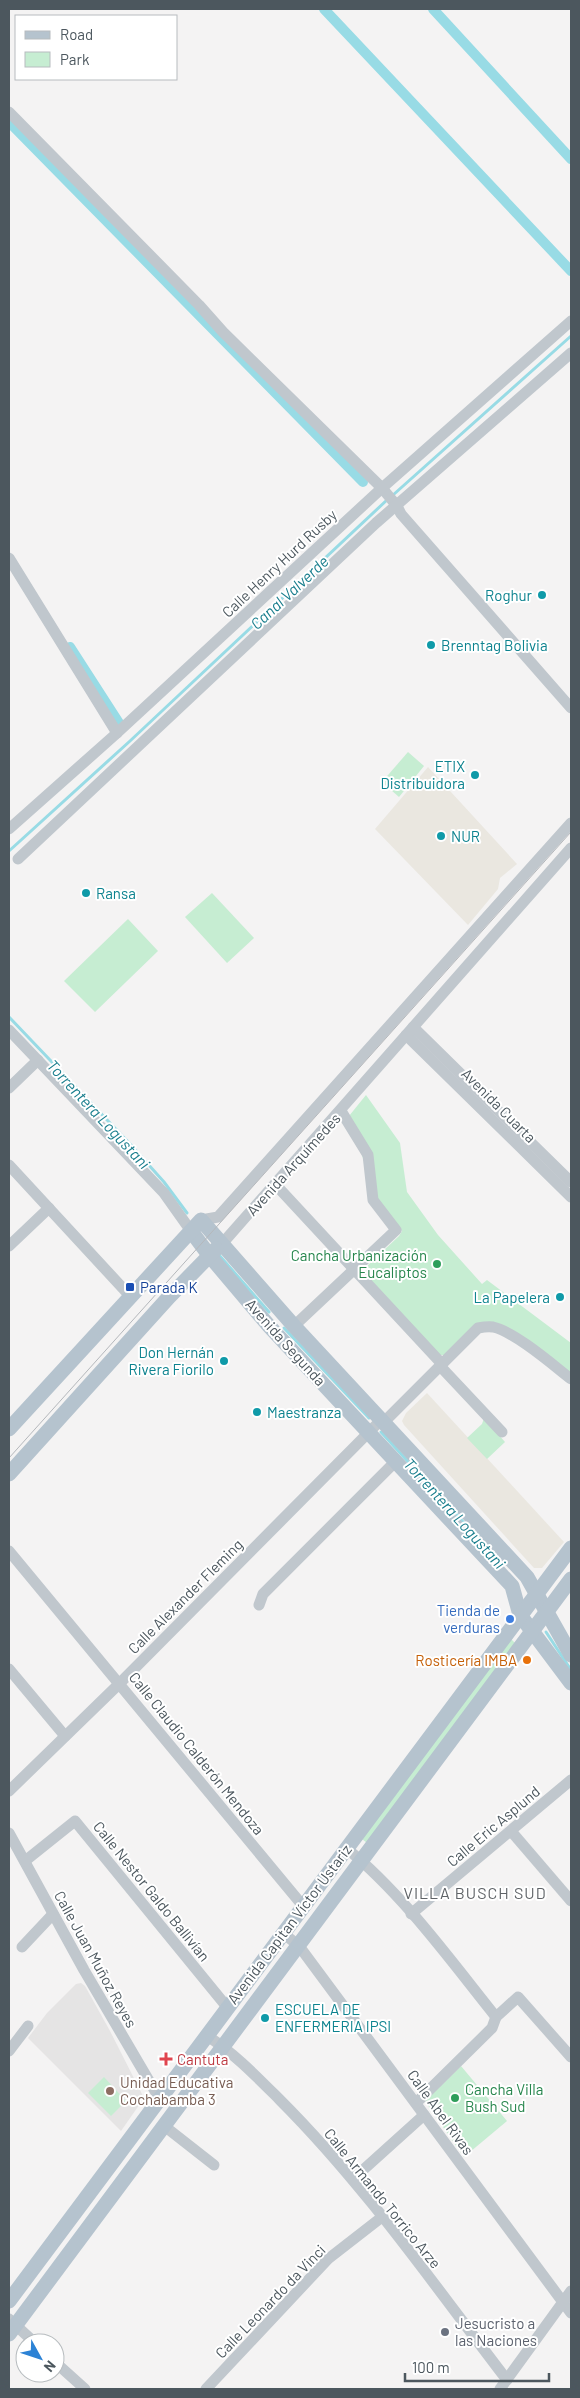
<svg xmlns="http://www.w3.org/2000/svg" width="580" height="2398" font-family="Barlow,sans-serif">
<style>
.commercial{fill:#eae7e0}
.education{fill:#e5e4e4}
.green{fill:#c6edd2}
.lines{fill:none;stroke-linecap:round;stroke-linejoin:round}
.stream{stroke:#98dbe5;stroke-width:3}
.canal{stroke:#98dbe5;stroke-width:10}
.minor{stroke:#c0c7cd;stroke-width:11}
.major{stroke:#b5c3ce;stroke-width:15}
.tram{stroke:#b5b8bc;stroke-width:1}
.culture-dot{fill:#0f9aa8;stroke:#fff;stroke-width:2}
.leisure-dot{fill:#2e9e5b;stroke:#fff;stroke-width:2}
.transit-dot{fill:#1a4fb4;stroke:#fff;stroke-width:2}
.shop-dot{fill:#3f7fe0;stroke:#fff;stroke-width:2}
.food-dot{fill:#e8710a;stroke:#fff;stroke-width:2}
.health-dot{fill:#e0444e;stroke:#fff;stroke-width:2}
.education-dot{fill:#8d6e63;stroke:#fff;stroke-width:2}
.worship-dot{fill:#6b7280;stroke:#fff;stroke-width:2}
.labels{text-anchor:middle;dominant-baseline:central;stroke-width:4;stroke-linejoin:round;paint-order:stroke}
.street-label{font-size:15px;fill:#4c575e;stroke:#fff}
.culture-label{font-size:15px;fill:#0d838f;stroke:#fff;text-anchor:start}
.leisure-label{font-size:15px;fill:#27864d;stroke:#fff;text-anchor:end}
.transit-label{font-size:15px;fill:#164399;stroke:#fff;text-anchor:start}
.shop-label{font-size:15px;fill:#366cbe;stroke:#fff;text-anchor:end}
.food-label{font-size:15px;fill:#c56008;stroke:#fff;text-anchor:end}
.health-label{font-size:15px;fill:#be3a42;stroke:#fff;text-anchor:start}
.education-label{font-size:15px;fill:#785e54;stroke:#fff;text-anchor:start}
.worship-label{font-size:15px;fill:#5b616d;stroke:#fff;text-anchor:start}
.water-label{font-size:16px;font-style:italic;fill:#197e8d;stroke:#fff}
.neighbourhood-label{font-size:16px;letter-spacing:1px;fill:#5f6367;stroke:#fff}
</style>
<rect width="100%" height="100%" fill="#f4f3f3"/>
<g class="commercial">
<polygon points="428,767 517,864 500,878 498,889 468,925 375,829"/>
<polygon points="427,1393 564,1542 542,1568 534,1568 404,1425 402,1421 406,1413"/>
</g>
<polygon class="education" points="81,1983 85,1986 110,2031 144,2098 121,2131 28,2038 47,2013 76,1984"/>
<g class="green">
<polygon points="408,752 424,766 399,797 382,782"/>
<polygon points="212,893 254,938 227,963 185,917"/>
<polygon points="128,919 158,951 95,1012 64,981"/>
<polygon points="366,1095 400,1143 407,1192 438,1235 482,1284 487,1280 571,1343 571,1374 491,1322 445,1355 440,1355 365,1274 365,1268 399,1236 402,1231 376,1198 349,1116"/>
<polygon points="484,1418 505,1442 487,1459 467,1438 482,1424"/>
<polygon points="511,1639 515,1643 367,1843 362,1839"/>
<polygon points="461,2066 507,2121 464,2157 425,2101"/>
<polygon points="104,2077 126,2101 111,2116 88,2093"/>
</g>
<g class="lines">
<g class="stream">
<polyline points="393,495 571,336"/>
<polyline points="9,851 130,741 388,499"/>
<polyline points="9,1017 130,1144 164,1182 187,1213"/>
<polyline points="219,1255 269,1312"/>
<polyline points="284,1328 369,1418"/>
<polyline points="381,1432 496,1558"/>
<polyline points="546,1632 571,1670"/>
</g>
<g class="canal">
<polyline points="324,9 571,271"/>
<polyline points="433,9 571,159"/>
<polyline points="9,122 363,482"/>
<polyline points="70,647 119,723"/>
</g>
<g class="minor">
<polyline points="9,112 199,305 223,332 382,488 397,506 401,514 571,708"/>
<polyline points="9,558 117,733"/>
<polyline points="9,829 117,733 382,488 571,321"/>
<polyline points="18,859 376,523 571,353"/>
<polyline points="413,1027 571,1182"/>
<polyline points="9,1030 164,1193 191,1231"/>
<polyline points="406,1035 571,1197"/>
<polyline points="9,1088 38,1060"/>
<polyline points="9,1165 130,1296"/>
<polyline points="275,1184 442,1364"/>
<polyline points="201,1220 218,1217 571,823"/>
<polyline points="221,1245 571,848"/>
<polyline points="9,1246 49,1208"/>
<polyline points="294,1326 396,1230 373,1200 368,1155 341,1111"/>
<polyline points="440,1366 502,1432"/>
<path d="M383 1423 478 1328C483 1327 488 1326 493 1327 515 1332 553 1365 571 1379"/>
<polyline points="9,1551 303,1906"/>
<polyline points="259,1605 263,1594 396,1461"/>
<polyline points="9,1669 65,1736"/>
<polyline points="9,1791 120,1683 381,1420"/>
<polyline points="511,1831 571,1901"/>
<polyline points="9,1833 84,1970 155,2091 160,2096"/>
<path d="M346 1848C402 1893 451 1961 496 2017"/>
<polyline points="25,1861 75,1821 227,2007"/>
<polyline points="411,1914 571,1780"/>
<polyline points="283,1933 299,1946 571,2313"/>
<polyline points="22,1947 53,1914"/>
<path d="M206 2035C234 2053 257 2077 280 2100 365 2185 434 2285 507 2380"/>
<polyline points="9,2051 28,2026"/>
<polyline points="416,2103 492,2028 496,2017 518,1997 571,2057"/>
<polyline points="163,2125 214,2165"/>
<polyline points="353,2179 424,2115"/>
<polyline points="9,2319 35,2343"/>
<polyline points="55,2362 85,2389"/>
<polyline points="206,2389 328,2259 382,2217"/>
<polyline points="500,2389 571,2291"/>
</g>
<g class="major">
<polyline points="191,1231 209,1255 269,1326 512,1586 520,1615 571,1683"/>
<polyline points="9,1429 201,1220 294,1326 527,1577 571,1655"/>
<polyline points="9,1474 169,1297 216,1249"/>
<polyline points="9,2301 571,1548"/>
<polyline points="9,2334 571,1579"/>
</g>
<polyline class="tram" points="9,1458 571,832"/>
</g>
<g class="culture-dot">
<circle cx="542" cy="595" r="5"/>
<circle cx="431" cy="645" r="5"/>
<circle cx="475" cy="775" r="5"/>
<circle cx="441" cy="836" r="5"/>
<circle cx="86" cy="893" r="5"/>
<circle cx="560" cy="1297" r="5"/>
<circle cx="224" cy="1361" r="5"/>
<circle cx="257" cy="1412" r="5"/>
<circle cx="265" cy="2018" r="5"/>
</g>
<g class="leisure-dot">
<circle cx="437" cy="1264" r="5"/>
<circle cx="455" cy="2098" r="5"/>
</g>
<rect class="transit-dot" x="125" y="1282" width="10" height="10" rx="2.5"/>
<circle class="shop-dot" cx="510" cy="1619" r="5"/>
<circle class="food-dot" cx="527" cy="1660" r="5"/>
<path class="health-dot" d="M163.5 2051.5h5v5h5v5h-5v5h-5v-5h-5v-5h5z"/>
<circle class="education-dot" cx="110" cy="2091" r="5"/>
<circle class="worship-dot" cx="445" cy="2332" r="5"/>
<g class="labels">
<g class="street-label">
<text transform="translate(279 563) rotate(-43)">Calle Henry Hurd Rusby</text>
<text transform="translate(499 1105) rotate(45)">Avenida Cuarta</text>
<text transform="translate(293 1164) rotate(-48)">Avenida Arquímedes</text>
<text transform="translate(286 1342) rotate(48)">Avenida Segunda</text>
<text transform="translate(185 1596) rotate(-45)">Calle Alexander Fleming</text>
<text transform="translate(197 1753) rotate(51)">Calle Claudio Calderón Mendoza</text>
<text transform="translate(493 1826) rotate(-40)">Calle Eric Asplund</text>
<text transform="translate(152 1891) rotate(51)">Calle Nestor Galdo Ballivían</text>
<text transform="translate(289 1924) rotate(-53)">Avenida Capitan Víctor Ustariz</text>
<text transform="translate(96 1959) rotate(61)">Calle Juan Muñoz Reyes</text>
<text transform="translate(441 2112) rotate(54)">Calle Abel Rivas</text>
<text transform="translate(383 2198) rotate(51)">Calle Armando Torrico Arze</text>
<text transform="translate(270 2301) rotate(-46)">Calle Leonardo da Vinci</text>
</g>
<g class="culture-label">
<text x="532" y="595" text-anchor="end">Roghur</text>
<text x="441" y="645">Brenntag Bolivia</text>
<text x="465" y="766" text-anchor="end">ETIX<tspan x="465" dy="17">Distribuidora</tspan></text>
<text x="451" y="836">NUR</text>
<text x="96" y="893">Ransa</text>
<text x="550" y="1297" text-anchor="end">La Papelera</text>
<text x="214" y="1352" text-anchor="end">Don Hernán<tspan x="214" dy="17">Rivera Fiorilo</tspan></text>
<text x="267" y="1412">Maestranza</text>
<text x="275" y="2009">ESCUELA DE<tspan x="275" dy="17">ENFERMERIA IPSI</tspan></text>
</g>
<g class="leisure-label">
<text x="427" y="1255">Cancha Urbanización<tspan x="427" dy="17">Eucaliptos</tspan></text>
<text x="465" y="2089" text-anchor="start">Cancha Villa<tspan x="465" dy="17">Bush Sud</tspan></text>
</g>
<g class="transit-label">
<text x="140" y="1287">Parada K</text>
</g>
<g class="shop-label">
<text x="500" y="1610">Tienda de<tspan x="500" dy="17">verduras</tspan></text>
</g>
<g class="food-label">
<text x="517" y="1660">Rosticería IMBA</text>
</g>
<g class="health-label">
<text x="177" y="2059">Cantuta</text>
</g>
<g class="education-label">
<text x="120" y="2082">Unidad Educativa<tspan x="120" dy="17">Cochabamba 3</tspan></text>
</g>
<g class="worship-label">
<text x="455" y="2323">Jesucristo a<tspan x="455" dy="17">las Naciones</tspan></text>
</g>
<g class="water-label">
<text transform="translate(289 592) rotate(-43)">Canal Valverde</text>
<text transform="translate(99 1114) rotate(47)">Torrentera Logustani</text>
<text transform="translate(455 1513) rotate(48)">Torrentera Logustani</text>
</g>
<g class="neighbourhood-label">
<text x="475" y="1892">VILLA BUSCH SUD</text>
</g>
</g>
<rect width="580" height="2398" fill="none" stroke="#4c575e" stroke-width="20"/>
<rect x="15" y="15" width="162" height="65" fill="#ffffff" stroke="#b7bcbf"/>
<rect x="25" y="31" width="25" height="8" fill="#b5c3ce" stroke="#b7bcbf"/>
<text x="60" y="40" font-size="15" fill="#4c575e">Road</text>
<rect x="25" y="52" width="25" height="15" fill="#c6edd2" stroke="#b7bcbf"/>
<text x="60" y="65" font-size="15" fill="#4c575e">Park</text>
<g transform="translate(40 2358) rotate(130)"><circle r="24" fill="#ffffff" stroke="#b7bcbf"/>
<path d="M0-4L9 19L0 12L-9 19Z" fill="#2c82d5"/>
<text y="-8" font-size="14" font-weight="bold" text-anchor="middle" fill="#4c575e">N</text>
</g>
<path d="M405 2373v8h144v-8" fill="none" stroke="#4c575e" stroke-width="2.5"/>
<text x="412" y="2373" font-size="15" fill="#4c575e" stroke="#ffffff" stroke-width="4" paint-order="stroke">100 m</text>
</svg>
